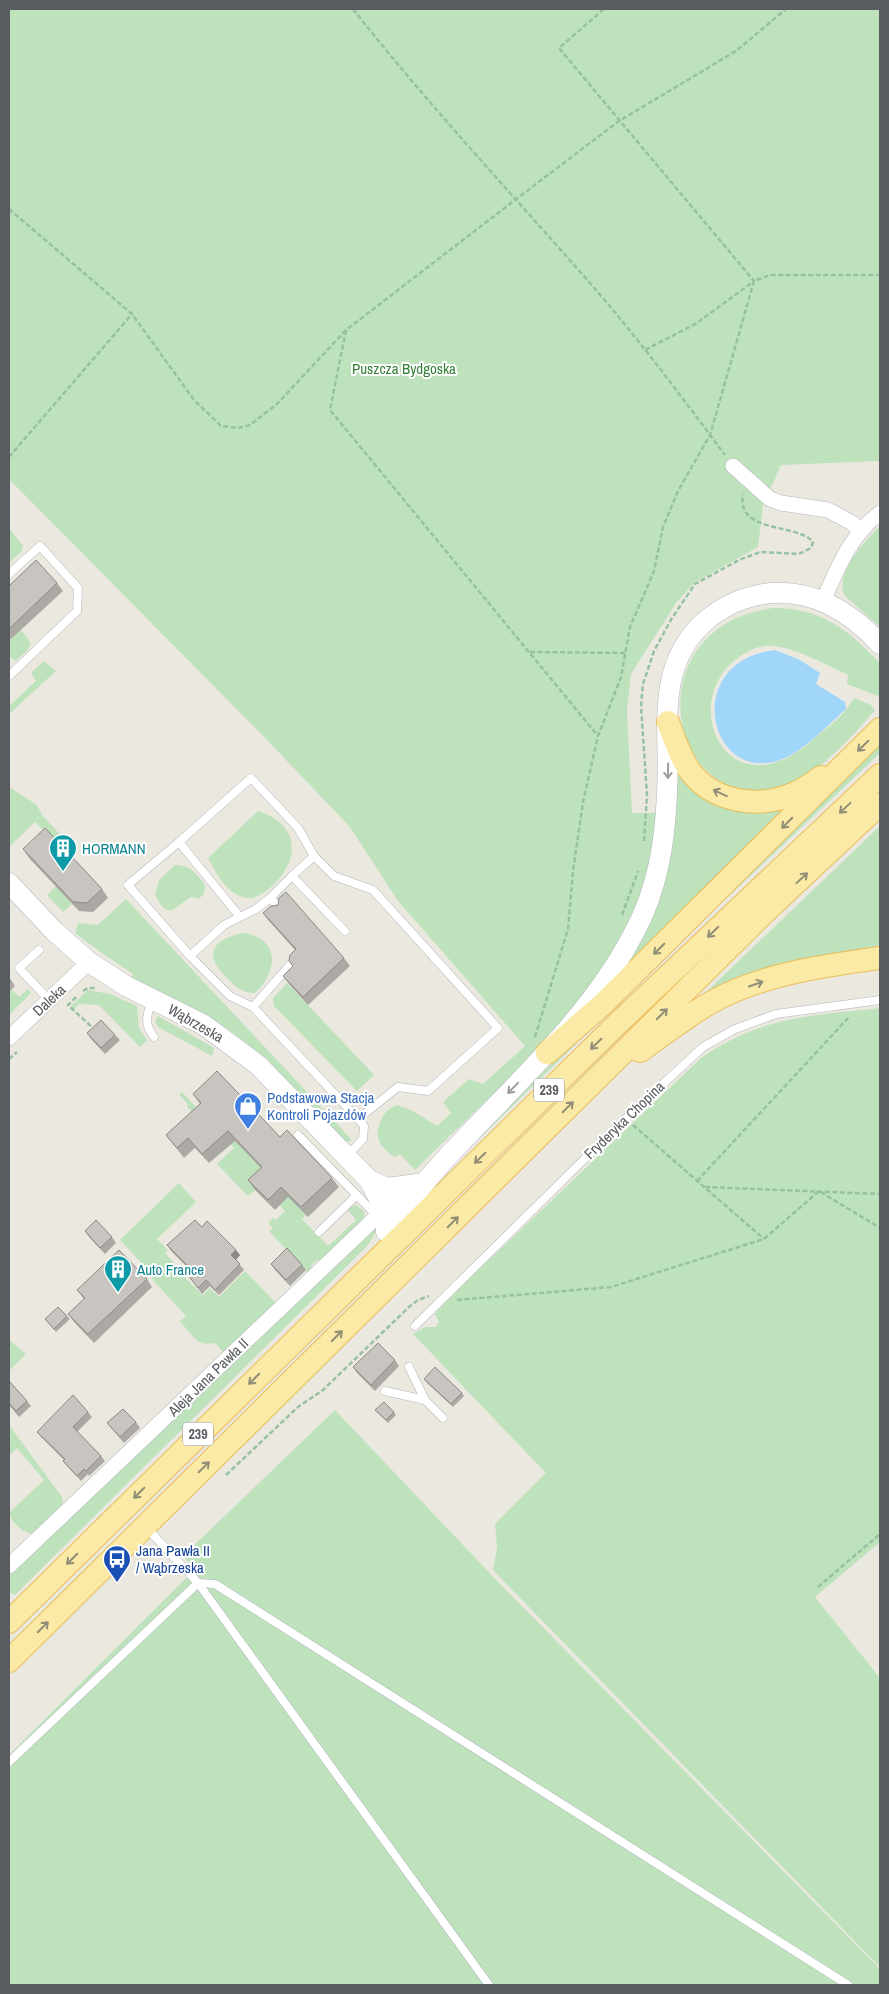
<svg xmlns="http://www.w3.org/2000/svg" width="889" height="1994" font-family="'Archivo Narrow',sans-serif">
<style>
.green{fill:#bde2bc}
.water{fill:#a0d6fa}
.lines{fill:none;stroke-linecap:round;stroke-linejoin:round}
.lane-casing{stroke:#b2b6ba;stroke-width:9}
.street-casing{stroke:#b2b6ba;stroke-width:16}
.secondary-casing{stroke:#b3b7bc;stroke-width:21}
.primary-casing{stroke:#eabd5a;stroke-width:24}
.path{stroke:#96c2a1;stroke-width:2.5;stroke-dasharray:5 2.5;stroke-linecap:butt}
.lane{stroke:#fff;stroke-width:8}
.street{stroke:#fff;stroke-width:15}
.secondary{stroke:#fff;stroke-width:20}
.primary{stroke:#fbeaa5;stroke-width:22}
.wall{fill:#aca9a4}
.shaded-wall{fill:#8c8986}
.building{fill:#c8c4bf;stroke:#8c8986}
.oneway{stroke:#918e78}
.oneway2{stroke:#9b9da0}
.labels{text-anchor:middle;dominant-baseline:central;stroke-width:4;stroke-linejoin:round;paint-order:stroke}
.shield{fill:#fff;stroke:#8a8d90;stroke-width:1}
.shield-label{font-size:14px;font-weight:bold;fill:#585c60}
.park-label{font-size:15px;fill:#378039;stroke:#fff}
.culture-label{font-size:15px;fill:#0d838f;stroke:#fff;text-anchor:start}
.street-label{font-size:15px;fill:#585c60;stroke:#fff}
.shop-label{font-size:15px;fill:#366cbe;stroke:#fff;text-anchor:start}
.transit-label{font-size:15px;fill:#164399;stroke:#fff;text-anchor:start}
</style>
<rect width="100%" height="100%" fill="#ebe8df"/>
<g class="green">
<path d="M9 9H880V461L781 465 763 505 758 547 695 582 676 603 631 674 627 710 632 813H658C652 851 645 889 629 924 585 1016 487 1098 415 1170L400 1154 395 1157C379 1147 373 1136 382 1118 385 1112 390 1108 397 1105L413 1111 437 1126 451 1113 443 1102 469 1079 483 1084 525 1046 398 901 350 827 268 741 9 479Z"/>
<path d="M880 526V627L844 595C835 572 865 541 880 526Z"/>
<polygon points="9,528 23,546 21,552 9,563"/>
<path d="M774 608C822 608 848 630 880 663V697L847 684 848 675C826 665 799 649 774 646 762 644 749 650 739 657 676 702 727 812 809 743 825 729 844 717 854 698L871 705 875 710C853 736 816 777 783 787 665 820 632 625 774 608Z"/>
<polygon points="21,630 31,643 27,651 15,661 9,656 9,636 11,639"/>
<polygon points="44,661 56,671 9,714 9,706 36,681 31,673"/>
<polygon points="880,743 880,753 674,948 443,1174 461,1152"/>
<polygon points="675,766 739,811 753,813 785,810 632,959 647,924"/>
<polygon points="9,787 37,805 42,815 68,843 61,848 35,822 9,847"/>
<path d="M258 811C300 824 301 860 271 887 265 892 256 899 247 898 227 895 216 873 208 858Z"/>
<polygon points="880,826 880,946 798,960 776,965 700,998"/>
<path d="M175 865C189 864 197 874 205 885L204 893 199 899 191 897 171 911 163 908 155 895 159 880Z"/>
<polygon points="56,886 72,904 63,912 47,895"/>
<path d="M126 899 352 1140 347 1142 343 1140C305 1100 269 1057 223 1026 195 1007 162 993 131 978L133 974 99 951 75 933 78 923 98 925Z"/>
<path d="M242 933C280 937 279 971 255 993 241 993 235 986 226 977 202 953 214 940 242 933Z"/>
<polygon points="287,983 374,1075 357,1091 274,1006 273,998"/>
<polygon points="11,989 19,997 28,989 31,993 9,1015 9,992"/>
<polygon points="88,990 110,994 137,1006 139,1028 147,1040 140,1047 99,1005 79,1004 74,1009 71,1006"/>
<path d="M880 1008V1542L815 1597 880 1678V1967L493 1570 497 1547 495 1524 546 1473 413 1334 425 1327H436L439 1322 435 1314 468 1280 701 1058C762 1016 810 1016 880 1008Z"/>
<polygon points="158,1016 214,1048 212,1056 158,1027 155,1021"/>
<polygon points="182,1092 205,1117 209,1113 306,1215 302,1219 328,1246 356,1220 347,1209 356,1205 364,1211 365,1222 322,1262 317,1260 311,1266 313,1269 294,1287 291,1287 307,1272 269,1231 273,1228 268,1223 273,1218 276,1220 285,1211 261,1185 248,1196 217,1164 234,1148 220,1132 209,1131 187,1106 188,1104 179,1094"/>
<path d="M179 1183 196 1202 157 1239 168 1250 165 1253 181 1271 180 1273 203 1295 210 1288 219 1297 245 1271 276 1303 225 1354 215 1343C197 1347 193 1336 180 1321L186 1316 151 1278 153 1275 120 1240Z"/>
<polygon points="375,1227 375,1234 367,1246 15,1595 9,1592 9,1573"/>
<polygon points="9,1340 26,1354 9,1371"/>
<polygon points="335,1410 500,1584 880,1969 880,1985 9,1985 9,1755 195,1569 183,1556"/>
<path d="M9 1425 62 1497 63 1506 33 1534C23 1533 12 1523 9 1513L44 1480 17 1448 9 1455Z"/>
</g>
<path class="water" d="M775 650 800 660 820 673 816 684 845 702 846 709C828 725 803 752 780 760 709 785 680 661 775 650Z"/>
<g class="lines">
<g class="lane-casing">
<g id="lane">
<polyline points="9,574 40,546 78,588 77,611 9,676"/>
<polyline points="179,842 128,885 190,956 224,925 240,917"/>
<polyline points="270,898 256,909 240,917 179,842 251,778 298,828 314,856"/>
<polyline points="280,909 270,898 292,876"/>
<polyline points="345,931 292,876 314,856 334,876 373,890 498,1028 428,1091 398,1087 358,1119 364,1126 363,1139 347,1156"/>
<polyline points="39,950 19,968 49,1000"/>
<polyline points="190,956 230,996 253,1007 358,1119"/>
<path d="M153 999C147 1013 143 1024 154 1037"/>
<polyline points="253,1007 290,965"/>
<polyline points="298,1135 377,1216"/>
<polyline points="319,1232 357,1195"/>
<polyline points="415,1326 626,1118 703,1047 735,1029 776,1014 880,1000"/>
<polyline points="409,1367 425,1400"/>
<polyline points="385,1391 425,1400 443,1418"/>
<polyline points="146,1527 198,1583 489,1985"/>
<polyline points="9,1762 198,1583 215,1584 848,1985"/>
</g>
</g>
<g class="street-casing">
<g id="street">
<polyline points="733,466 770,499 781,503 828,510 852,523 861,530"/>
<path d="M823 601C838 568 850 535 880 513"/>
<polyline points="9,1038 89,962"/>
<polyline points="9,1566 368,1225 406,1186"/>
</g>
</g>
<g class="secondary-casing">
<g id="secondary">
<polyline points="9,883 54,931 89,962 126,986 204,1025 258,1065 369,1180 384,1208 386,1231"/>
<polyline points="369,1180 387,1188 425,1183"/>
<path d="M386 1231C407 1204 428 1177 451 1153 516 1083 591 1017 635 931 658 888 665 841 667 793 671 734 654 670 702 624 719 608 740 598 763 594 810 587 850 611 880 644"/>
</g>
</g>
<g class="primary-casing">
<g id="primary">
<path d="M668 722C674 738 680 757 690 771 714 803 760 809 795 793 804 789 813 783 821 777"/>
<path d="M640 1051C663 1035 686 1017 710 1003 761 974 823 966 880 958"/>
<polyline points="547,1053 604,1003 880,729"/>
<polyline points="9,1622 615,1026 880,775"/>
<polyline points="9,1661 766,911 880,804"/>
</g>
</g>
<g class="path">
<path d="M353 9C430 107 515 197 596 290 642 343 683 399 725 455"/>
<polyline points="604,9 559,48 754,281 697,323 645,350"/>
<polyline points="9,209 132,314 194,400 221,426 238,428 250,425 277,404 346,330 515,200 619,121 736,51 786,9"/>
<polyline points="346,330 330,410 598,736"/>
<polyline points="9,457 132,314"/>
<polyline points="530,652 625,653"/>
<path d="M644 841 647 795 641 706 643 684 654 651 672 618 695 584 739 560 760 552 799 554 811 548 813 542C798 523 736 534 743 494"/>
<polyline points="622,915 638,871"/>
<polyline points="83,991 88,988 96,988"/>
<polyline points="76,997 68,1005 94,1029"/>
<polyline points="535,1037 568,929 573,871 583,802 598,736 621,677 630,627 654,571 663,527 678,491 710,435 754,281 770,275 880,275"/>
<polyline points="9,1059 17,1052"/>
<polyline points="633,1125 764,1239"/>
<polyline points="697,1181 850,1016"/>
<polyline points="705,1187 880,1194"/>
<polyline points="457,1300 611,1287 764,1239 819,1191 880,1228"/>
<polyline points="226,1475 298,1407 323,1390 409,1307 418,1300 429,1296"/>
<polyline points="818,1587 880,1534"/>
</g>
<use href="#lane" class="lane"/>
<use href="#street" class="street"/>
<use href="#secondary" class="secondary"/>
<use href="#primary" class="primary"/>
</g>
<g class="wall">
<polygon points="57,583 63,591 11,639 9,636 9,586"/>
<polygon points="23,849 102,889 108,898 93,912 79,911 29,858"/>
<polygon points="263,913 344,958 350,966 308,1005 289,984 283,976 293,967 289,961 295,950 269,921"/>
<polygon points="9,977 15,986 9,992"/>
<polygon points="87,1033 115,1035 120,1040 105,1054 91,1039"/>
<polygon points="193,1094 280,1137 332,1178 339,1187 308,1217 288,1197 275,1210 255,1190 248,1180 261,1168 235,1141 209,1163 195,1148 184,1158 166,1135 200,1104"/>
<polygon points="202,1227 240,1255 236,1260 244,1270 219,1295 210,1286 202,1294 188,1275 191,1271 171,1251 167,1245"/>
<polygon points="85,1231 112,1237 116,1243 105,1254 89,1237"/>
<polygon points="271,1264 302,1265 306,1270 290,1286 275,1270"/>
<polygon points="147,1279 152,1287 94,1343 74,1322 68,1314 84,1299 77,1290"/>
<polygon points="67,1316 70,1319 56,1332 45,1319"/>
<polygon points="395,1360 399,1366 375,1391 357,1373 353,1367"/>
<polygon points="424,1379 462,1393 464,1396 453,1407 426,1382"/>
<polygon points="9,1381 27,1401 31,1406 19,1417 9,1405"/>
<polygon points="375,1410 394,1412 396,1415 388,1423"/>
<polygon points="88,1412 92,1417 77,1432 101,1456 105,1461 89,1476 88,1474 81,1481 67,1466 63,1461 64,1460 41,1437 37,1432"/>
<polygon points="136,1422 140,1428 124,1443 112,1429 107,1423"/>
</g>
<polygon class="shaded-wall" points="236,1250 240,1255 235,1261 231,1255"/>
<g class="building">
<polygon points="36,560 57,583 9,629 9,586"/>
<polygon points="45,828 102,889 87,903 73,902 23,849"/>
<polygon points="286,892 344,958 303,997 283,976 293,966 289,961 290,955 296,949 263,913 271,906 278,905 279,898"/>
<polygon points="101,1020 115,1035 101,1048 87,1033"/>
<polygon points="217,1071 280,1137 287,1130 332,1178 301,1207 281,1187 268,1200 248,1180 262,1167 228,1131 202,1154 188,1138 177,1148 166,1135 201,1103 193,1094"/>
<polygon points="96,1220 112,1237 100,1248 85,1231"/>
<polygon points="195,1220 202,1227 207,1221 236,1250 231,1255 240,1264 215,1290 206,1280 198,1288 188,1275 192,1270 167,1245"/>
<polygon points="287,1248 302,1265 286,1280 271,1264"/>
<polygon points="119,1250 147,1279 88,1334 68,1314 85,1298 77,1290"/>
<polygon points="58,1307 67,1316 54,1329 45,1319"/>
<polygon points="378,1343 395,1360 371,1385 353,1367"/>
<polygon points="435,1367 462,1393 451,1404 424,1379"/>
<polygon points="9,1381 27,1401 16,1411 9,1403"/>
<polygon points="73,1395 88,1412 73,1427 101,1456 86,1471 84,1469 77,1476 63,1461 65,1459 37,1432"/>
<polygon points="384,1402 394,1412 386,1420 375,1410"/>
<polygon points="123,1409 136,1422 120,1437 107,1423"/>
</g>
<defs><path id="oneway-shaft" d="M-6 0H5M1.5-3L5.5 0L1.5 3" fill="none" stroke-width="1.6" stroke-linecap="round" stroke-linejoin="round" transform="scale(1.25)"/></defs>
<g class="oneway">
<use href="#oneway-shaft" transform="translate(863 746) rotate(136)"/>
<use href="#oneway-shaft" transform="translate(720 793) rotate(-155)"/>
<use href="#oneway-shaft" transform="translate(845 808) rotate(137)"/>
<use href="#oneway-shaft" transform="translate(787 823) rotate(135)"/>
<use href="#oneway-shaft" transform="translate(802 878) rotate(-43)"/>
<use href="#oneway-shaft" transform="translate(713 932) rotate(136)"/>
<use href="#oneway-shaft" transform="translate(659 949) rotate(135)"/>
<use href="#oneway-shaft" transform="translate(756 984) rotate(-19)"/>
<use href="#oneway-shaft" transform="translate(662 1014) rotate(-45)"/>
<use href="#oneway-shaft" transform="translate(596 1044) rotate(136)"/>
<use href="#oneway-shaft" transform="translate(568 1107) rotate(-45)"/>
<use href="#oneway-shaft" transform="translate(480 1158) rotate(136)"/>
<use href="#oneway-shaft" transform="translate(453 1222) rotate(-45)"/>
<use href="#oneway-shaft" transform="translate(337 1336) rotate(-45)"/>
<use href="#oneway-shaft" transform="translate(254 1379) rotate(135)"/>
<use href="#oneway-shaft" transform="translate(204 1467) rotate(-45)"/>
<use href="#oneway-shaft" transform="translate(139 1493) rotate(135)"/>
<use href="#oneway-shaft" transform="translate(72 1559) rotate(135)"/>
<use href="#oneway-shaft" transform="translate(43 1627) rotate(-45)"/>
</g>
<g class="oneway2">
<use href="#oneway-shaft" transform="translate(668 771) rotate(91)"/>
<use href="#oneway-shaft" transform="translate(513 1088) rotate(134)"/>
</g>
<defs>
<g id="building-pin" transform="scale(1.4375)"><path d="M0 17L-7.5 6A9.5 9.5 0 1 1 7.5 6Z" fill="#0f9aa8" stroke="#fff"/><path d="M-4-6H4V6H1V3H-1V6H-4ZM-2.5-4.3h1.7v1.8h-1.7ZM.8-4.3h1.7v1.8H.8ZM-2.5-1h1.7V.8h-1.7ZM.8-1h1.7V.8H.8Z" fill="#fff"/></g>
<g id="shop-pin" transform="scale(1.4375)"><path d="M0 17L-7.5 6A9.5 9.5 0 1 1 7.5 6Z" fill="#3f7fe0" stroke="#fff"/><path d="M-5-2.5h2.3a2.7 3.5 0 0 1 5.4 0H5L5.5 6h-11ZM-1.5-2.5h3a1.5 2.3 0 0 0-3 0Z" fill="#fff"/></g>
<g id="bus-pin" transform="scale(1.4375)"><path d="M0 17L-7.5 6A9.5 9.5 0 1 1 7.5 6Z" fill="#1a4fb4" stroke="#fff"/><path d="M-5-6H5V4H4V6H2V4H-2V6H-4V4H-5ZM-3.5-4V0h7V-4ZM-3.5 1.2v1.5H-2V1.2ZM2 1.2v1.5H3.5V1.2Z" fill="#fff"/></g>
</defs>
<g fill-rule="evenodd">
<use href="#building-pin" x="63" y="848"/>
<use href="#shop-pin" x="248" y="1106"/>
<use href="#building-pin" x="118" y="1269"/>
<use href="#bus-pin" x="117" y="1559"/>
</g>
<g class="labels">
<g class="shield">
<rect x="534" y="1078.5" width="30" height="23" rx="4"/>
<rect x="183" y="1422.5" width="30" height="23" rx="4"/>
</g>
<g class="shield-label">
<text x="549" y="1090">239</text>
<text x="198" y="1434">239</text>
</g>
<g class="park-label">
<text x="404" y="368">Puszcza Bydgoska</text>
</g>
<g class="culture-label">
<text x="82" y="848">HORMANN</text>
<text x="137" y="1269">Auto France</text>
</g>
<g class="street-label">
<text transform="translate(49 1000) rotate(-43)">Daleka</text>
<text transform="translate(196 1023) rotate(30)">Wąbrzeska</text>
<text transform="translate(624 1120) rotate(-44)">Fryderyka Chopina</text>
<text transform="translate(208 1377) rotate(-44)">Aleja Jana Pawła II</text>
</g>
<g class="shop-label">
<text x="267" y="1097">Podstawowa Stacja<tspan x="267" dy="17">Kontroli Pojazdów</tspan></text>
</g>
<g class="transit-label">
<text x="136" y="1550">Jana Pawła II<tspan x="136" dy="17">/ Wąbrzeska</tspan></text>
</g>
</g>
<rect width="889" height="1994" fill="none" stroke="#585c60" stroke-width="20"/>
</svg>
